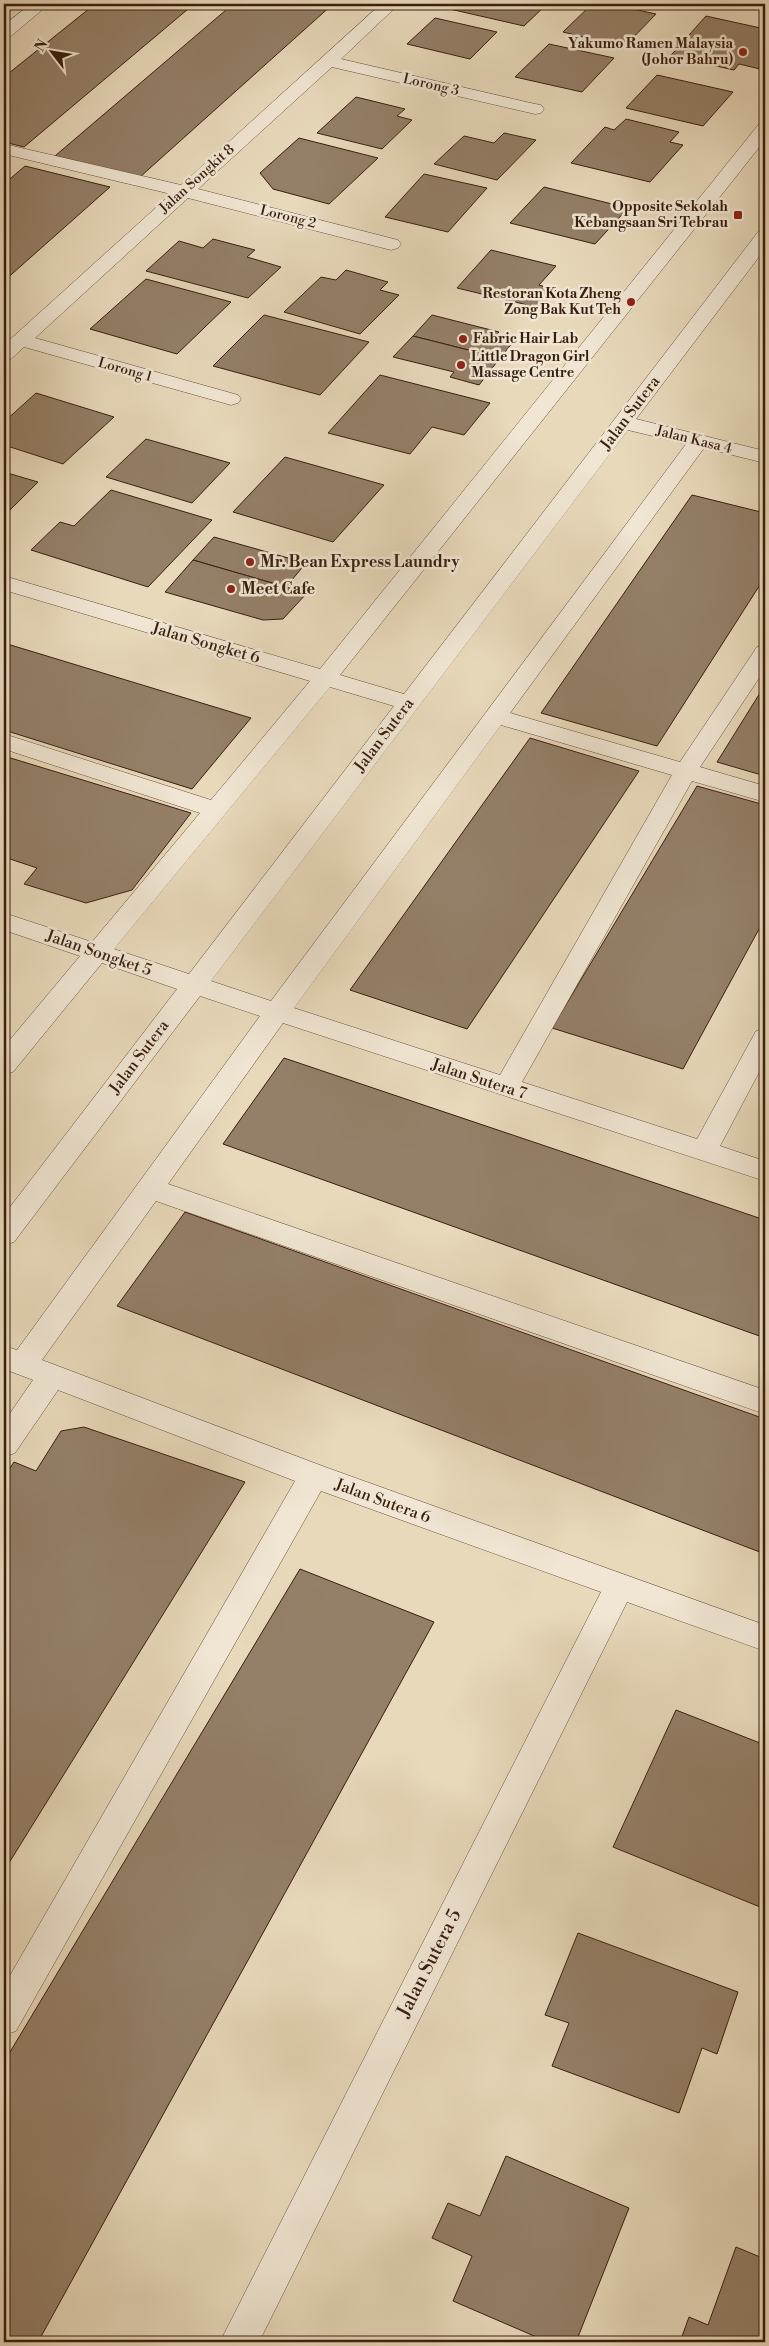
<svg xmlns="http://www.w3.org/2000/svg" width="769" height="2346" font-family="'Libre Bodoni',serif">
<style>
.building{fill:#947f68;stroke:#391e0e}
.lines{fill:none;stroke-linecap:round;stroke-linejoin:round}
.minor-casing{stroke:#654d39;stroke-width:1}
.minor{fill:#f0e6d3;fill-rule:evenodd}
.poi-dot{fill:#8f2418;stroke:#f0e6d3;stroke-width:2}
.labels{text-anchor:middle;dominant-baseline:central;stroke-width:5;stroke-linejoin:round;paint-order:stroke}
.far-poi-label{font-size:14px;font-weight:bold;fill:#391e0e;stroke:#f0e6d3;text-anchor:end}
.far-street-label{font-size:14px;fill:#391e0e;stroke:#f0e6d3}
.street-label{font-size:16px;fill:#391e0e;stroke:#f0e6d3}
.poi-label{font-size:16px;font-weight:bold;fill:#391e0e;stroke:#f0e6d3;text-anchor:start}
.near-street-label{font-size:19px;fill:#391e0e;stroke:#f0e6d3}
</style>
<rect width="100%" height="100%" fill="#e8d9bb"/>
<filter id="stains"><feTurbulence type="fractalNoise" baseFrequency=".004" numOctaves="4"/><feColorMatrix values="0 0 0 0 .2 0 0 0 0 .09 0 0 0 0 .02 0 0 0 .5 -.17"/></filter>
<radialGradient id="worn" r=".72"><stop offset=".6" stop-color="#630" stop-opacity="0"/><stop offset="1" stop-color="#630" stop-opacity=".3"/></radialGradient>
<g class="building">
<polygon points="95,4 194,4 24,147 4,142 4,77"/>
<polygon points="233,4 333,4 140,177 55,156"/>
<polygon points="445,4 547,4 524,26 441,7"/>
<polygon points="592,4 611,4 656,14 624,47 563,32"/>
<polygon points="706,16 765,29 765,62 760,69 739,64 734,70 685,59 679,65 665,62"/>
<polygon points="435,18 497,32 470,59 407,44"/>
<polygon points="549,44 614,58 582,92 515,77"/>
<polygon points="657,75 733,92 703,126 626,108"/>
<polygon points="356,97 405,109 397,116 412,120 382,149 317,133"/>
<polygon points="626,119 679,132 670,142 683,145 650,182 571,163 605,127 614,130"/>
<polygon points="504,133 536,140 497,180 434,164 464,136 494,143"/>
<polygon points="299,138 378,158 329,204 273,189 260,173"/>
<polygon points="25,166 110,187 4,281 4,184"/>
<polygon points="424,174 487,188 448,232 385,217"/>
<polygon points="544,187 628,208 595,244 510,223"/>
<polygon points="213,239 255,250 247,257 281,267 248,298 146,271 179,241 203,248"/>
<polygon points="491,250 556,266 539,285 556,290 540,308 457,288"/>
<polygon points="346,270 388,282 380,290 399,295 360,334 284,312 321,277 336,280"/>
<polygon points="146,279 231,302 177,354 90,329"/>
<polygon points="264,315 369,342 320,395 213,366"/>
<polygon points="432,315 499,332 495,336 514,341 500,358 413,336"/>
<polygon points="413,336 500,358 479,385 450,377 454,372 393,357"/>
<polygon points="380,375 490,403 464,435 432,427 410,454 328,433"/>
<polygon points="36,393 114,417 63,464 4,445 4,422"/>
<polygon points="146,439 230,463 192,503 106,477"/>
<polygon points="285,457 384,485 333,542 233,512"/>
<polygon points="4,472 38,482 4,516"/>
<polygon points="111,490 212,520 148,587 31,550 60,522 74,526"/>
<polygon points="692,495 765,513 765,577 657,746 541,713"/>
<polygon points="214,537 306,563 286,587 193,560"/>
<polygon points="193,560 286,587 307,593 283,619 263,620 165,592"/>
<polygon points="4,643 251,718 192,789 4,730"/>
<polygon points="765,685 765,776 717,762"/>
<polygon points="530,738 639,771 467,1029 350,990"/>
<polygon points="4,756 191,813 132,890 86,903 24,884 37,868 4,857"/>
<polygon points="697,786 765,805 765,918 683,1069 552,1028"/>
<polygon points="284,1058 765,1220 765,1338 223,1144"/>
<polygon points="185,1212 765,1419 765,1554 117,1306"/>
<polygon points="84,1427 245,1482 4,1871 4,1477 14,1462 36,1471 61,1431"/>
<polygon points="300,1569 434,1622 38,2342 4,2342 4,2062"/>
<polygon points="676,1710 765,1745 765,1909 613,1847"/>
<polygon points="578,1933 738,1992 717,2054 702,2048 679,2113 552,2066 569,2023 545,2015"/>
<polygon points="506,2156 629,2208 576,2342 548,2342 453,2301 472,2256 432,2238 448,2203 480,2216"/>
<polygon points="736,2247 765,2259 765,2342 680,2342 689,2317 708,2325"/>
</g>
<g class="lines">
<g class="minor-casing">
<g id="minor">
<polygon points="31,4 49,4 10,37 4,38 4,25"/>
<polygon points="381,4 399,4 341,59 535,104 541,105 544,109 541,113 535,114 332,67 198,189 398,240 401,244 398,248 391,250 188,198 35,338 238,395 241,399 238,403 231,405 224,403 24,347 11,359 4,361 4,345 171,194 4,154 4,144 181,185"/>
<path d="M765 123V140L340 675 404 694 758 232 765 230V249L636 419 765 451V463L704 448 510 713 680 762 757 647 765 645V669L700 767 765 786V802L692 781 522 1082 697 1139 756 1031 765 1028V1061L720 1146 765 1161V1181L283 1023 168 1184 765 1390V1414L156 1201 42 1360 325 1467 765 1625V1651L627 1602 259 2342H220L601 1592 321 1491 16 2031 4 2035V1986L295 1481 58 1390 15 1453 4 1457V1422L33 1380 4 1369V1346L17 1350 260 1016 200 996 14 1242 4 1245V1215L177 989 102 963 13 1072 4 1074V1047L80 956 4 930V913L92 942 200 813 4 749V734L211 800 310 681 4 590V576L320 669 759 124ZM628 430 686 444 271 1001 211 981ZM330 687 394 706 189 974 114 949ZM501 725 672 775 500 1075 294 1008Z"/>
</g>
</g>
<use href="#minor" class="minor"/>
</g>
<g class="poi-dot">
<circle cx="743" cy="52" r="5"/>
<rect x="733" y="210" width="10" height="10" rx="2.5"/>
<circle cx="631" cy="302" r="5"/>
<circle cx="463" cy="339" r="5"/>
<circle cx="461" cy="365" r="5"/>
<circle cx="250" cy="562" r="5"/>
<circle cx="231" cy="589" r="5"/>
</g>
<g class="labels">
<g class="far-poi-label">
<text x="733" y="44">Yakumo Ramen Malaysia<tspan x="733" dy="16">(Johor Bahru)</tspan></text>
<text x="728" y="207">Opposite Sekolah<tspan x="728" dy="16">Kebangsaan Sri Tebrau</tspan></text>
<text x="621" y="294">Restoran Kota Zheng<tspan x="621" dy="16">Zong Bak Kut Teh</tspan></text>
<text x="473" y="339" text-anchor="start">Fabric Hair Lab</text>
<text x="471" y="357" text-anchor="start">Little Dragon Girl<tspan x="471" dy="16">Massage Centre</tspan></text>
</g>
<g class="far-street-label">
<text transform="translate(431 85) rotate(13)">Lorong 3</text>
<text transform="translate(197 179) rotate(-42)">Jalan Songkit 8</text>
<text transform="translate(288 217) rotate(14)">Lorong 2</text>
<text transform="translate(125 370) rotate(16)">Lorong 1</text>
<text transform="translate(694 440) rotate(14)">Jalan Kasa 4</text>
</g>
<g class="street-label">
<text transform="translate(630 413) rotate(-53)">Jalan Sutera</text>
<text transform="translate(206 643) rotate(16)">Jalan Songket 6</text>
<text transform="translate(384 735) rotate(-53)">Jalan Sutera</text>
<text transform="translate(99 953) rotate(19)">Jalan Songket 5</text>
<text transform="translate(139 1057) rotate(-53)">Jalan Sutera</text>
<text transform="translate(479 1079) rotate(18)">Jalan Sutera 7</text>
<text transform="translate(383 1501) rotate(20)">Jalan Sutera 6</text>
</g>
<g class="poi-label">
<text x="260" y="562">Mr. Bean Express Laundry</text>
<text x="241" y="589">Meet Cafe</text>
</g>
<g class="near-street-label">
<text transform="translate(429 1963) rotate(-63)">Jalan Sutera 5</text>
</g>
</g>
<rect width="769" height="2346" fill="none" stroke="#e8d9bb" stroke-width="20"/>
<rect x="5" y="5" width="759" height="2336" fill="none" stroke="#391e0e" stroke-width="2.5"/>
<rect x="10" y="10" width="749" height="2326" fill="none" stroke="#391e0e"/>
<g transform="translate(52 52) rotate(301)" stroke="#f0e6d3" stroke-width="4" paint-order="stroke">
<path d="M0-4L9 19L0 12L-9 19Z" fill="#391e0e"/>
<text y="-8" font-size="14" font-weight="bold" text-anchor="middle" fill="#391e0e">N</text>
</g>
<rect width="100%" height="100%" filter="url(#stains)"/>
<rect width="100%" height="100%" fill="url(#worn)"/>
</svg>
